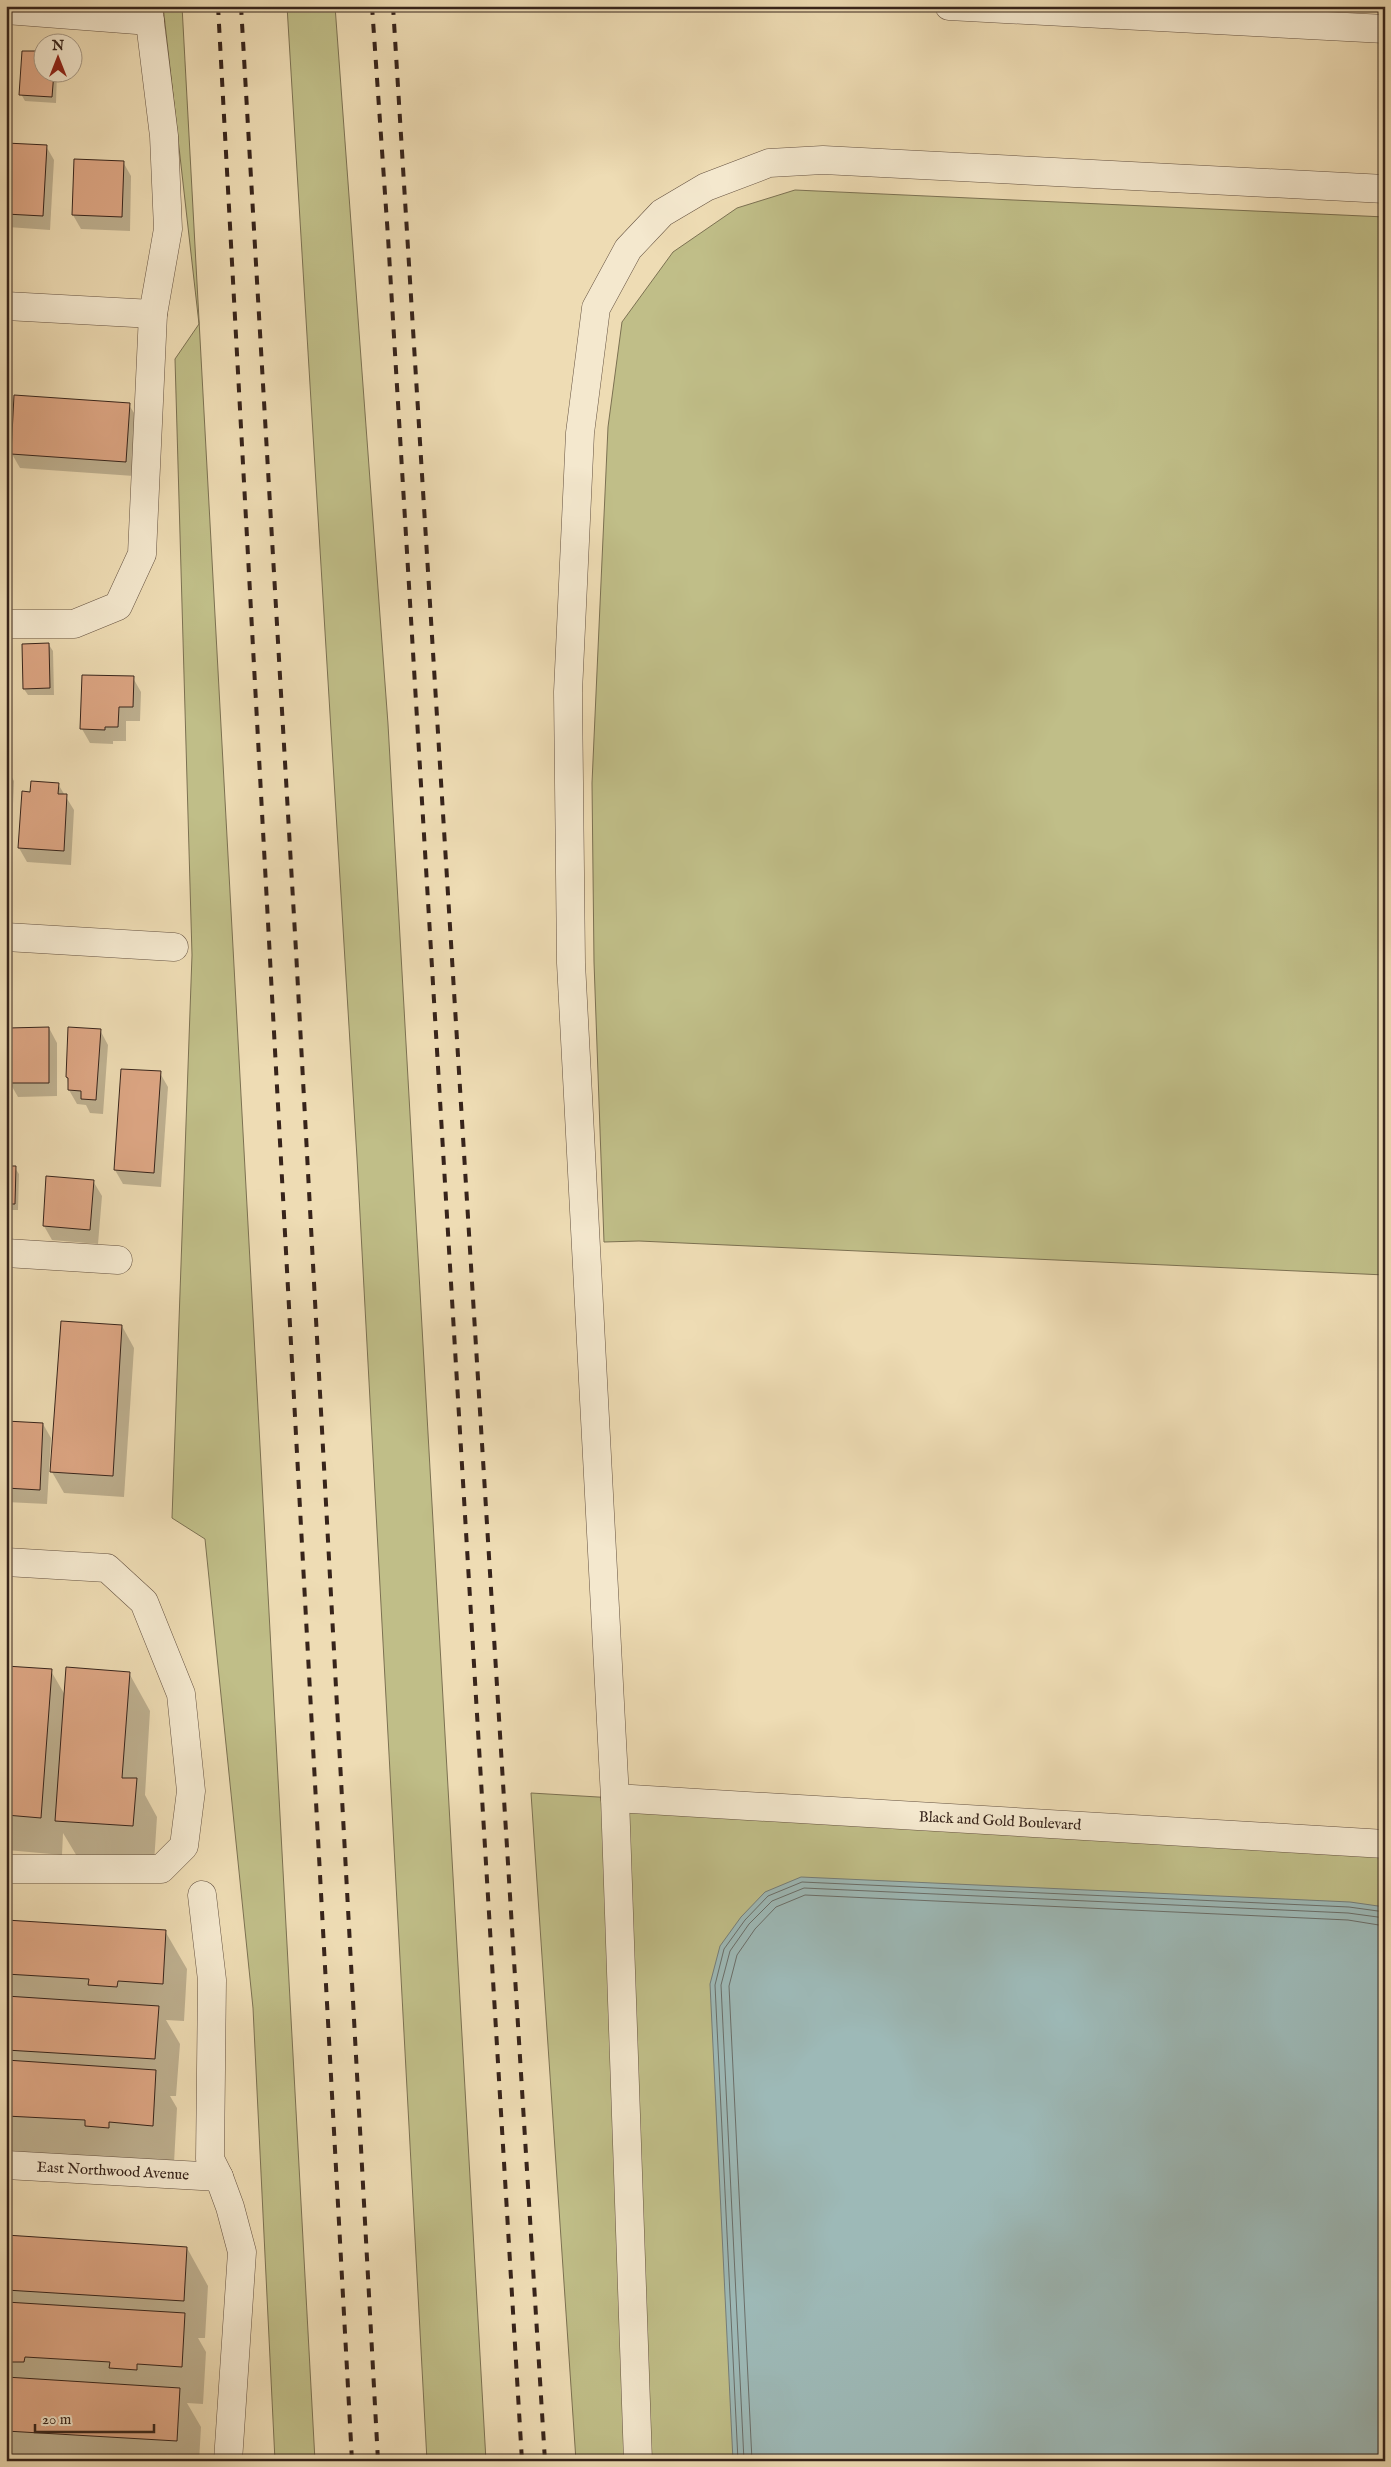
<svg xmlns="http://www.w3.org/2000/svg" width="1391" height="2467" font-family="'IM FELL English',serif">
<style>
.green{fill:#c0be88;stroke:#7c7152}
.water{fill:#9db9b7;stroke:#747d79}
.shadow{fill:#0003}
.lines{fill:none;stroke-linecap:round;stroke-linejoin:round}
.shore{stroke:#6a6e69;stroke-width:1}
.building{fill:#dea785;stroke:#37241b}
.minor-casing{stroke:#655241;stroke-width:29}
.minor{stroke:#f4e8ce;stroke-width:28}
.rail{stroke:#37241b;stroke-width:4;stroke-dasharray:9 9;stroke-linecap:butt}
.labels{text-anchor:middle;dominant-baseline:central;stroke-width:4.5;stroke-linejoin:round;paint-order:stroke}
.street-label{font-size:15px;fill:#37241b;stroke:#f4e8ce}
</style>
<rect width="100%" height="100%" fill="#eedcb4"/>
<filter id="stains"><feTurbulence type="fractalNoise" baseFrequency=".004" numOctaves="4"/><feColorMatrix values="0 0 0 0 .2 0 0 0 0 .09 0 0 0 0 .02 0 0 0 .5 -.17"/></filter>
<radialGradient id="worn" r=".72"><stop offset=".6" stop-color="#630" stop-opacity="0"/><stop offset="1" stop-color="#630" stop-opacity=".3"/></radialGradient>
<g class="green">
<polygon points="163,6 182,6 315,2461 275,2461 253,2008 205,1539 172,1518 192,955 175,359 199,324"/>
<polygon points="287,6 335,6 388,724 486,2461 427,2461 357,1158"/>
<polygon points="795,190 1385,217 1385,1275 639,1241 604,1242 594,962 592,783 608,427 622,322 673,252 737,208"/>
<polygon points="531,1793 1385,1844 1385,2461 576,2461"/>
</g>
<polygon class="water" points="801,1877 1350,1902 1385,1907 1385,2461 733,2461 710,1984 720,1946 741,1917 765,1892"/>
<g class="shadow">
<polygon points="23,52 42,53 42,72 57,72 56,103 25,101 21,94"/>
<polygon points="6,144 46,146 54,160 50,230 8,227 6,225"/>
<polygon points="75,160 123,162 131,176 130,231 81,229 73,215"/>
<polygon points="129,405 138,419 134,476 20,468 12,454"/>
<polygon points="49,645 53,651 54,695 28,695 24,689"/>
<polygon points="133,678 141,692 140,721 126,721 126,741 113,741 113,744 90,743 82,729"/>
<polygon points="6,767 14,781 10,875 6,875"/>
<polygon points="58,784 74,810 71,865 27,862 19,848 23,792 31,793"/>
<polygon points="49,1028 57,1043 57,1096 18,1097 10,1083"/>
<polygon points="100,1030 108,1045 103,1114 90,1113 86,1105 77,1104 69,1090 67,1077"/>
<polygon points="160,1073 168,1087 161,1187 123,1184 115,1170"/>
<polygon points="6,1167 15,1168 19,1174 18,1210 6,1210"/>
<polygon points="93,1181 102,1196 98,1244 52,1240 44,1226"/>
<polygon points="122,1326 134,1348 124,1497 64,1493 52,1472"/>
<polygon points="6,1422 43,1424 51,1438 47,1504 6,1502"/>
<polygon points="6,1667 51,1671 65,1695 129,1673 150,1711 145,1795 157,1817 154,1863 78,1858 63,1833 62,1855 7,1850"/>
<polygon points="6,1922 165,1931 187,1969 184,2021 166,2020 180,2044 176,2096 170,2096 177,2108 174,2163 6,2157"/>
<polygon points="6,2237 187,2248 208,2286 205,2338 198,2338 206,2352 203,2404 187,2403 201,2427 199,2461 6,2461"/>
</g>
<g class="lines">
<g class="shore">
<polyline points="738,2461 715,1985 724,1949 745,1920 768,1896 802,1882 1349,1907 1385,1912"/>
<polyline points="744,2461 721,1985 730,1951 749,1924 772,1901 804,1888 1348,1913 1385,1918"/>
<polyline points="752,2461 729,1986 737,1955 755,1929 776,1907 805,1895 1348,1920 1385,1926"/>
</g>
</g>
<g class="building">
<polygon points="22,51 42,51 42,72 54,72 52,97 19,95"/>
<polygon points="6,143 47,145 43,216 6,214"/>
<polygon points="74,159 124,161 122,217 72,215"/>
<polygon points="14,395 130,403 126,462 11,454"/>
<polygon points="49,643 50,688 23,689 22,644"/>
<polygon points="82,675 134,676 133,707 119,707 118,727 105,727 105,730 80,729"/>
<polygon points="31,781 59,783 58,794 67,794 64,851 18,848 22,791 30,792"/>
<polygon points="49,1027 49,1083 8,1083 8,1028"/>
<polygon points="68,1027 101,1029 96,1100 81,1099 81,1091 68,1090 68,1078 66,1077"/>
<polygon points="121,1069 161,1071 154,1173 114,1170"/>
<polygon points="6,1166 16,1166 15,1204 6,1204"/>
<polygon points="46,1176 94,1180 90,1230 43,1226"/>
<polygon points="61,1321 122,1325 113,1476 50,1472"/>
<polygon points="6,1421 43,1423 40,1490 6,1488"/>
<polygon points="6,1666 52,1669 41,1818 6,1815"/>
<polygon points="66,1667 130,1672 122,1778 137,1778 133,1826 55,1821"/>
<polygon points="6,1920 166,1930 163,1984 118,1981 117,1987 88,1985 89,1979 6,1974"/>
<polygon points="6,1996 159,2006 155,2059 6,2050"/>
<polygon points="6,2060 156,2070 153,2126 109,2122 109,2128 85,2126 85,2120 6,2116"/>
<polygon points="6,2235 187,2247 184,2301 6,2290"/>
<polygon points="6,2302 185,2313 182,2367 137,2364 137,2370 109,2368 110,2362 25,2357 24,2362 6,2362"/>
<polygon points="6,2377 180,2388 177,2441 6,2431"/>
</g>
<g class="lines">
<g class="minor-casing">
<g id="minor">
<polyline points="949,6 1385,29"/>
<polyline points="6,10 150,21"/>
<polyline points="6,306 153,314"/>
<polyline points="6,624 74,624 118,606 142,554 153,314 168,229 164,136 148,6"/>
<polyline points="6,937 174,947"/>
<polyline points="6,1253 118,1260"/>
<polyline points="6,1562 107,1568 144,1602 181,1694 191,1791 184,1846 161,1869 6,1869"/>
<polyline points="615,1798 1385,1844"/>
<polyline points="202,1895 212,1980 210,2159 219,2177 230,2207 242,2252 228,2461"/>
<polyline points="6,2165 219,2177"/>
<polyline points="638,2461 615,1798 571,963 568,692 580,433 596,308 628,249 662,213 706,187 769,163 823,160 1385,189"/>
</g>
</g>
<use href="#minor" class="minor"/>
<g class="rail">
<polyline points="218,6 352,2461"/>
<polyline points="241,6 296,951 378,2461"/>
<polyline points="372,6 388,237 522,2461"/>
<polyline points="393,6 545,2461"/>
</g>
</g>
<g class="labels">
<g class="street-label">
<text transform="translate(1000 1821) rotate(3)">Black and Gold Boulevard</text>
<text transform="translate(113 2171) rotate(3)">East Northwood Avenue</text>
</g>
</g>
<rect width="1391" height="2467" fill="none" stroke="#eedcb4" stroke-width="25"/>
<rect x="8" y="8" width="1376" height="2452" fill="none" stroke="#37241b" stroke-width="2.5"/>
<rect x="12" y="12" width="1366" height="2442" fill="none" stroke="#37241b"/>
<g transform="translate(58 58)"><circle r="24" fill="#f4e8ce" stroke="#a89a86"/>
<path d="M0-4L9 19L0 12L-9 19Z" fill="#8f2418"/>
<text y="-8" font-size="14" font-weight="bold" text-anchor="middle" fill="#37241b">N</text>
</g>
<path d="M35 2424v8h119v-8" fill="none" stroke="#37241b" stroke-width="2.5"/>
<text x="42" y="2424" font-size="15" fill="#37241b" stroke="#f4e8ce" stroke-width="4" paint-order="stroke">20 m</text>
<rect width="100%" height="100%" filter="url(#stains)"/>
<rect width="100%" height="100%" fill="url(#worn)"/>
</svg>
